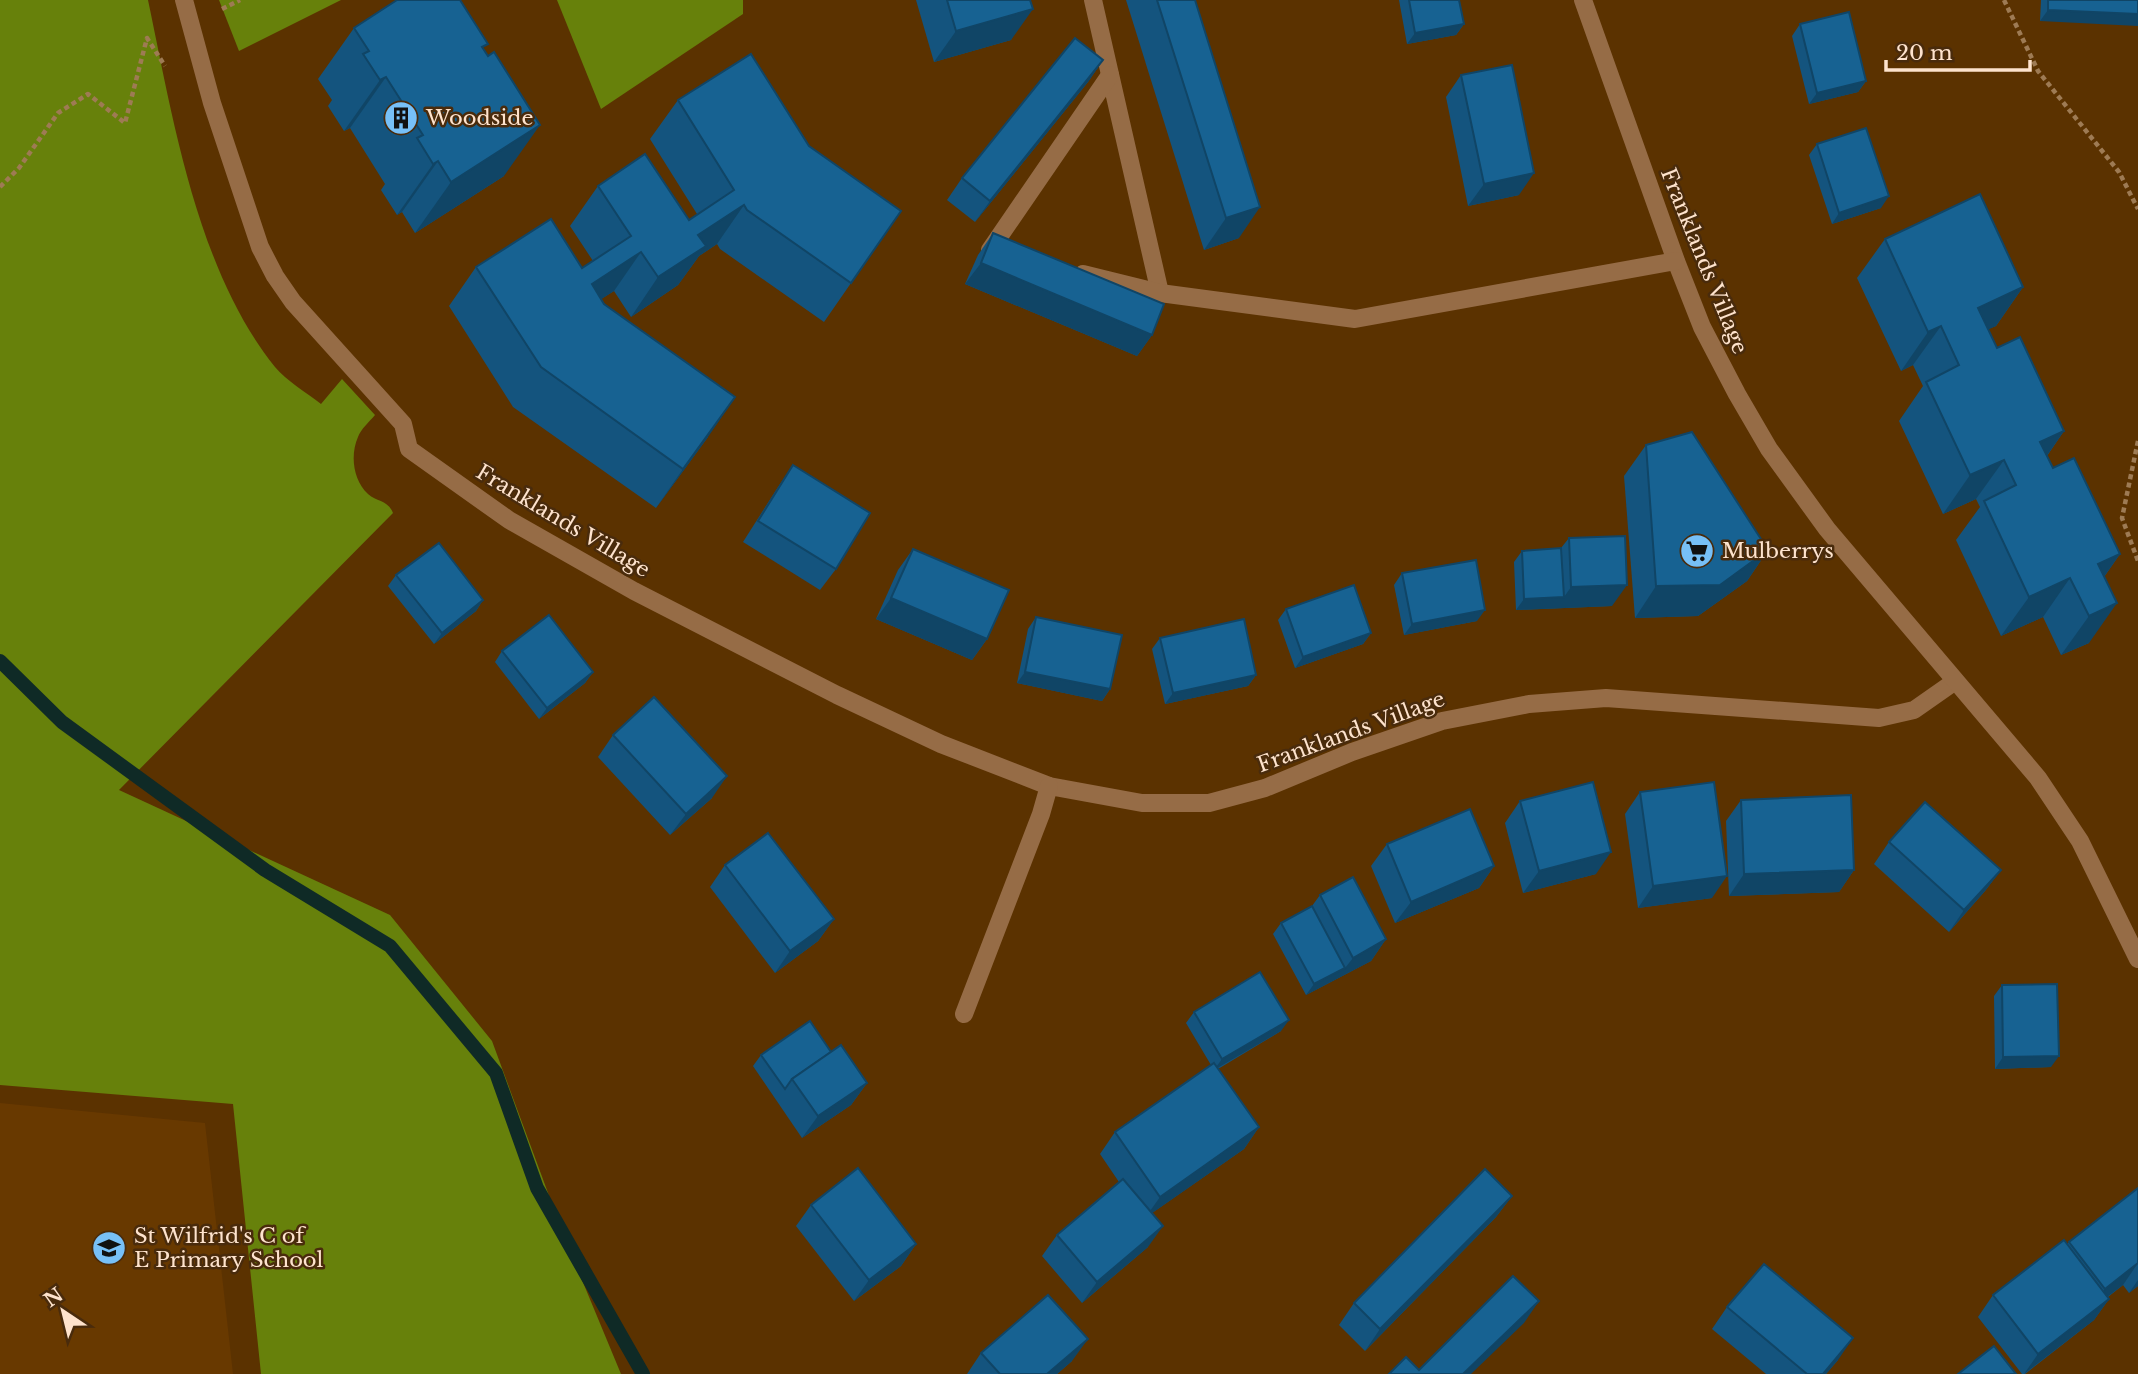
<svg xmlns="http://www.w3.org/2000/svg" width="2138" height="1374" font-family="'Libre Baskerville',serif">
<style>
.built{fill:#683900}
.forest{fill:#67810b}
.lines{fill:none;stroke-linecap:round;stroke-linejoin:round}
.stream{stroke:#0f2a26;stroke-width:14}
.path{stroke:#9e7b54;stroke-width:4.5;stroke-dasharray:5 3.5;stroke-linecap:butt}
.minor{stroke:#966c46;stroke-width:18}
.wall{fill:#14547e}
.shaded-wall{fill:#104566}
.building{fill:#176292;stroke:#104566;stroke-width:2}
.labels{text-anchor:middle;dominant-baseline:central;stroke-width:5;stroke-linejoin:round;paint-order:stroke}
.poi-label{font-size:21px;fill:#fee3cd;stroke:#492b0c;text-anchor:start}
.street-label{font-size:21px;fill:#fee3cd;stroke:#492b0c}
</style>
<rect width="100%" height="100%" fill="#5b3200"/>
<polygon class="built" points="0,1103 205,1123 233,1374 0,1374"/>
<g class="forest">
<path d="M0 0H148C173 119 197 270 275 367 287 381 307 393 321 404L342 379 375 415C369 422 361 429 358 437 350 455 353 480 368 494 377 502 388 500 393 513L119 790 390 915 492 1041 565 1239 621 1374H261L233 1104 0 1085Z"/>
<polygon points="219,0 341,0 239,51"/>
<polygon points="557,0 743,0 743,14 601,109"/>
</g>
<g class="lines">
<polyline class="stream" points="0,661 62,722 265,870 390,946 496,1073 537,1188 643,1374"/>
<g class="path">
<polyline points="2004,0 2038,71 2119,172 2138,209"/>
<polyline points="222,9 240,0"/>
<polyline points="0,187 19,168 58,113 88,94 125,123 147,38 165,66"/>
<polyline points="2138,441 2122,518 2138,561"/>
</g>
<g class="minor">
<polyline points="184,0 212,103 260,247 275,276 293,302 403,424 409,449 509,520 634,591 837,695 941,744 1049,786 1142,803 1209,803 1265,788 1352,752 1442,721 1529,704 1606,698 1879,718 1914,710 1954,682"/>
<polyline points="1093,0 1160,293"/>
<polyline points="1583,0 1676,261 1702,327 1737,394 1769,449 1827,529 2038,778 2080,841 2138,959"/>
<polyline points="995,251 990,250 1110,75"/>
<polyline points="1083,274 1160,293 1355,319 1676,261"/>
<polyline points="964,1014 1041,814 1049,786"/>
</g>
</g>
<g class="wall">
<polygon points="916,0 1030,0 1011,40 934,62"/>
<polygon points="1126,0 1195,0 1239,238 1204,250"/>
<polygon points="1399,0 1459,0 1464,24 1456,35 1407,44"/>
<polygon points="2041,0 2138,0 2040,21"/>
<polygon points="1800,24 1866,81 1858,92 1809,104 1792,36"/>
<polygon points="354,28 484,50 504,176 415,233 402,212 397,215 381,190 385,184 350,128 344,131 328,106 332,100 318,79"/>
<polygon points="1103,60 1088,82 975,222 947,200 962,178"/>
<polygon points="1461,75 1519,195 1468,206 1446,97"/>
<polygon points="678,100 809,146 901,211 824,322 720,249 717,244 699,256 678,285 631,317 614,291 601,299 708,437 656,508 513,407 449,306 476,267 582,268 593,261 570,226 598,186 689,220 697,214 650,139"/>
<polygon points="1817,144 1881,208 1832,224 1809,155"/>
<polygon points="993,233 1152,335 1137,356 965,284 978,255"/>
<polygon points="1885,239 2023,287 1996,326 1988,329 1997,348 2064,431 2047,456 2053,468 2120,554 2104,577 2089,643 2061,655 2043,617 2001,636 1956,540 1980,507 1976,499 1943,514 1899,421 1923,386 1913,365 1901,371 1857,278"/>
<polygon points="1646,445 1768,550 1747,581 1698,616 1635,618 1624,476"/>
<polygon points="793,465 836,569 820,590 743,542 778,487"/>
<polygon points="1569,538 1612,606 1516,610 1514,562 1522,551 1561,548"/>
<polygon points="913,549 987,639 972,660 876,619 898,570"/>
<polygon points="1402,573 1477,621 1404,635 1394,585"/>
<polygon points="396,575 483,600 476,611 434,644 388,586"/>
<polygon points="1286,609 1371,633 1363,644 1295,668 1278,620"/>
<polygon points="1036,617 1110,689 1102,701 1017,683 1028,629"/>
<polygon points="1160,638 1256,675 1248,686 1165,704 1152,649"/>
<polygon points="502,651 593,672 585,683 539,719 495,662"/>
<polygon points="613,735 712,798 670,835 598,757"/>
<polygon points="1640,792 1712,898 1638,908 1625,814"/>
<polygon points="1741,800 1854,870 1839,892 1729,896 1726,821"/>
<polygon points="1520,801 1596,874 1523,893 1505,823"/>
<polygon points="1889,842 2001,870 1985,891 1949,932 1874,864"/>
<polygon points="1387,844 1494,866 1479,888 1395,923 1371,866"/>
<polygon points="725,865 834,919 818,941 775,973 710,887"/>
<polygon points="1320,895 1386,939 1371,961 1306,995 1273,934 1281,923 1312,906"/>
<polygon points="2002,985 2051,1067 1995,1069 1994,996"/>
<polygon points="1194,1012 1281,1031 1218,1069 1259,1127 1244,1149 1152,1213 1148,1247 1082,1303 1042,1256 1057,1235 1119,1182 1100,1154 1115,1132 1211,1065 1186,1023"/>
<polygon points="831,1052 867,1083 851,1105 802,1138 753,1066 761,1055"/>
<polygon points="2138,1188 2138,1286 2129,1293 2123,1285 2108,1297 2109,1299 2094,1320 2025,1374 2022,1374 1978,1317 1993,1295 2067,1244"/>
<polygon points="1512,1196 1496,1217 1365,1351 1339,1325 1354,1303"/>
<polygon points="811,1205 916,1244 901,1266 854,1301 796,1226"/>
<polygon points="1727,1307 1838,1360 1826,1374 1766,1374 1712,1329"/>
<polygon points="981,1353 1072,1361 1057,1374 967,1374"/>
</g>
<g class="shaded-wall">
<polygon points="1033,9 1011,40 934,62 956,31"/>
<polygon points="2048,10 2138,14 2138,26 2040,21"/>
<polygon points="1464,24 1456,35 1407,44 1415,33"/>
<polygon points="1103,60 1088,82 975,222 990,201"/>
<polygon points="386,77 350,128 344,131 380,80"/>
<polygon points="1866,81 1858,92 1809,104 1817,93"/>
<polygon points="540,125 504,176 415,233 451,182"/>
<polygon points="438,161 402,212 397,215 433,164"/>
<polygon points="1534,173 1519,195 1468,206 1484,184"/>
<polygon points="1889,196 1881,208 1832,224 1839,213"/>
<polygon points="744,205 717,244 699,256 678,285 631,317 658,277 698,235"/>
<polygon points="1260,207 1239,238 1204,250 1226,218"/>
<polygon points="641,252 614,291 564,323 592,284"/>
<polygon points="981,263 1152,335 1137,356 965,284"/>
<polygon points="2023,287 1996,326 1950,347 1978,308"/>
<polygon points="1941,326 1913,365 1901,371 1928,332"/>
<polygon points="735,397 708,437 656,508 683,469"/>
<polygon points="2064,431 2037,470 2013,481 2040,442"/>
<polygon points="2004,460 1976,499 1943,514 1970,475"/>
<polygon points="1768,550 1747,581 1698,616 1635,618 1656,586"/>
<polygon points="2120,554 2092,594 2098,564"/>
<polygon points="2070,578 2043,617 2001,636 2029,597"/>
<polygon points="1627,585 1612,606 1516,610 1524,599 1564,597 1571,587"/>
<polygon points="891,598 987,639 972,660 876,619"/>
<polygon points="483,600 476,611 434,644 442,633"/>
<polygon points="2117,603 2089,643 2061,655 2089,616"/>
<polygon points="1485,610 1477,621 1404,635 1412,624"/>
<polygon points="1371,633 1363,644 1295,668 1303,657"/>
<polygon points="593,672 585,683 539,719 547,708"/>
<polygon points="1025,672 1110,689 1102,701 1017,683"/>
<polygon points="1256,675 1248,686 1165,704 1173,693"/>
<polygon points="727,776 712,798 670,835 686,814"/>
<polygon points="1611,852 1596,874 1523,893 1539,871"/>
<polygon points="1494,866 1479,888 1395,923 1411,902"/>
<polygon points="1854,870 1839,892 1729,896 1744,874"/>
<polygon points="2001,870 1985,891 1949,932 1964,910"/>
<polygon points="1727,876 1712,898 1638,908 1653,886"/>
<polygon points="834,919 818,941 775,973 790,951"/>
<polygon points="1386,939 1371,961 1306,995 1314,984 1345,968 1353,958"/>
<polygon points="1289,1020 1281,1031 1214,1070 1222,1059"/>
<polygon points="2059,1056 2051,1067 1995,1069 2003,1057"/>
<polygon points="867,1083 851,1105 802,1138 818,1116"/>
<polygon points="1259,1127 1244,1149 1145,1218 1160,1197"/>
<polygon points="1512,1196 1496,1217 1365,1351 1380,1329"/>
<polygon points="1163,1226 1148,1247 1082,1303 1097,1282"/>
<polygon points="916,1244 901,1266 854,1301 869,1280"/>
<polygon points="2138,1263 2123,1285 2090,1310 2105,1289"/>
<polygon points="2138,1280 2138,1286 2129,1293"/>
<polygon points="2109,1299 2094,1320 2024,1374 2038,1354"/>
<polygon points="1539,1301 1524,1323 1471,1374 1463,1374"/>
<polygon points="1853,1338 1838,1360 1826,1374 1823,1374"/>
<polygon points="1088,1339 1072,1361 1057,1374 1047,1374"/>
</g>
<g class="building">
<polygon points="397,0 460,0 488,44 482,47 488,56 494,52 540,125 451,182 438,161 433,164 417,138 423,135 386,77 380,80 363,54 369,51 354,28"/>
<polygon points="947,0 1030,0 1033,9 956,31"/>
<polygon points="1157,0 1195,0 1260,207 1226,218"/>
<polygon points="1409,0 1459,0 1464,24 1415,33"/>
<polygon points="2048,0 2138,0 2138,14 2048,10"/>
<polygon points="1849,12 1866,81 1817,93 1800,24"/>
<polygon points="1075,38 1103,60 990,201 962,178"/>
<polygon points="751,54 809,146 901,211 851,283 747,210 744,205 698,235 706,246 658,277 641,252 592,284 604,304 735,397 683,469 541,367 476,267 551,219 582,268 631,236 598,186 645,154 689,220 734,190 678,100"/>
<polygon points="1512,65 1534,173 1484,184 1461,75"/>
<polygon points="1866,128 1889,196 1839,213 1817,144"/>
<polygon points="1980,194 2023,287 1978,308 1997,348 2020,337 2064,431 2040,442 2053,468 2074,458 2120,554 2098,564 2117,603 2089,616 2070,578 2029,597 1984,501 2016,485 2004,460 1970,475 1926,382 1959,365 1941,326 1928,332 1885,239"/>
<polygon points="993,233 1164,304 1152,335 981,263"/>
<polygon points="1692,432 1768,550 1720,585 1656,586 1646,445"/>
<polygon points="793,465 870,513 836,569 758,521"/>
<polygon points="1625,536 1627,585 1571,587 1569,538"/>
<polygon points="439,543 483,600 442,633 396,575"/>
<polygon points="1561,548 1564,597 1524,599 1522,551"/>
<polygon points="913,549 1009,590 987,639 891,598"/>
<polygon points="1476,560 1485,610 1412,624 1402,573"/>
<polygon points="1354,585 1371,633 1303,657 1286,609"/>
<polygon points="549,615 593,672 547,708 502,651"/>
<polygon points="1036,617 1122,635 1110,689 1025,672"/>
<polygon points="1244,619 1256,675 1173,693 1160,638"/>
<polygon points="654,697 727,776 686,814 613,735"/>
<polygon points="1593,782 1611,852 1539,871 1520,801"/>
<polygon points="1714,782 1727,876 1653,886 1640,792"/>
<polygon points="1851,795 1854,870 1744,874 1741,800"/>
<polygon points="1925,802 2001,870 1964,910 1889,842"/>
<polygon points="1470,809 1494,866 1411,902 1387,844"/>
<polygon points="768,833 834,919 790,951 725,865"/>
<polygon points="1353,877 1386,939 1353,958 1320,895"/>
<polygon points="1312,906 1345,968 1314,984 1281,923"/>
<polygon points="1260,972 1289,1020 1222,1059 1194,1012"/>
<polygon points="2057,984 2059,1056 2003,1057 2002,985"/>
<polygon points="810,1021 831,1052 792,1079 785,1089 761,1055"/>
<polygon points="841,1045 867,1083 818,1116 792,1079"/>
<polygon points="1214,1063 1259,1127 1160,1197 1115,1132"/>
<polygon points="858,1168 916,1244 869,1280 811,1205"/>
<polygon points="1485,1169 1512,1196 1380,1329 1354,1303"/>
<polygon points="1123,1179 1163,1226 1097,1282 1057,1235"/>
<polygon points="2138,1188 2138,1263 2105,1289 2069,1242"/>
<polygon points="2064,1240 2109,1299 2038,1354 1993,1295"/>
<polygon points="1764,1264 1853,1338 1823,1374 1807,1374 1727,1307"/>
<polygon points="1513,1276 1539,1301 1463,1374 1389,1374 1406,1357 1419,1370"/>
<polygon points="1048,1295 1088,1339 1047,1374 1000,1374 981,1353"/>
<polygon points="1994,1346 2016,1374 1958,1374"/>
</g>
<defs>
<g id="building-disc" transform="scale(1.75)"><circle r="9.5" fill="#77c0f7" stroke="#492b0c"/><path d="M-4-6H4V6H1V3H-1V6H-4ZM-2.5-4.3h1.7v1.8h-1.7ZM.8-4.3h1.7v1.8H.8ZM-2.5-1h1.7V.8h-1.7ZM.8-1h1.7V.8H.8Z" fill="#111"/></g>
<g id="supermarket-disc" transform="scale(1.75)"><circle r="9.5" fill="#77c0f7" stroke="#492b0c"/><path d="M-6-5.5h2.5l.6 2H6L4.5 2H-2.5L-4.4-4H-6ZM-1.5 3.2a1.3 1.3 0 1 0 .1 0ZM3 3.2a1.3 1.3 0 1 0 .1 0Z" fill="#111"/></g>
<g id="school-disc" transform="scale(1.75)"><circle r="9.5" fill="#77c0f7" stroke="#492b0c"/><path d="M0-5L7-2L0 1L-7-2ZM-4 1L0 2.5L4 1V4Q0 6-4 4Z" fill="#111"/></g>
</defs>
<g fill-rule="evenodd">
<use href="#building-disc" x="401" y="118"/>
<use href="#supermarket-disc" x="1697" y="551"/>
<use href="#school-disc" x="109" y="1248"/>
</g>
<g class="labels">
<g class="poi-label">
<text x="426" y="118">Woodside</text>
<text x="1722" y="551">Mulberrys</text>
<text x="134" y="1236">St Wilfrid's C of<tspan x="134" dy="24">E Primary School</tspan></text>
</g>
<g class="street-label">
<text transform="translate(1704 261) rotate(68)">Franklands Village</text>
<text transform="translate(563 521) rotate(31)">Franklands Village</text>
<text transform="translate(1351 732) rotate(-20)">Franklands Village</text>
</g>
</g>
<g transform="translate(63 1311) rotate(325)" stroke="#492b0c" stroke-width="5" paint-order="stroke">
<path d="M0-5L12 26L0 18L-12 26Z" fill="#fee3cd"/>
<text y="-10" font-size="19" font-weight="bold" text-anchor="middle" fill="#fee3cd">N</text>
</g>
<path d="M1886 60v10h144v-10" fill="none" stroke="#fee3cd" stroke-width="3.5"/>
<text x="1896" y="60" font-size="21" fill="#fee3cd" stroke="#492b0c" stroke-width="5" paint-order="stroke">20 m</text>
</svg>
